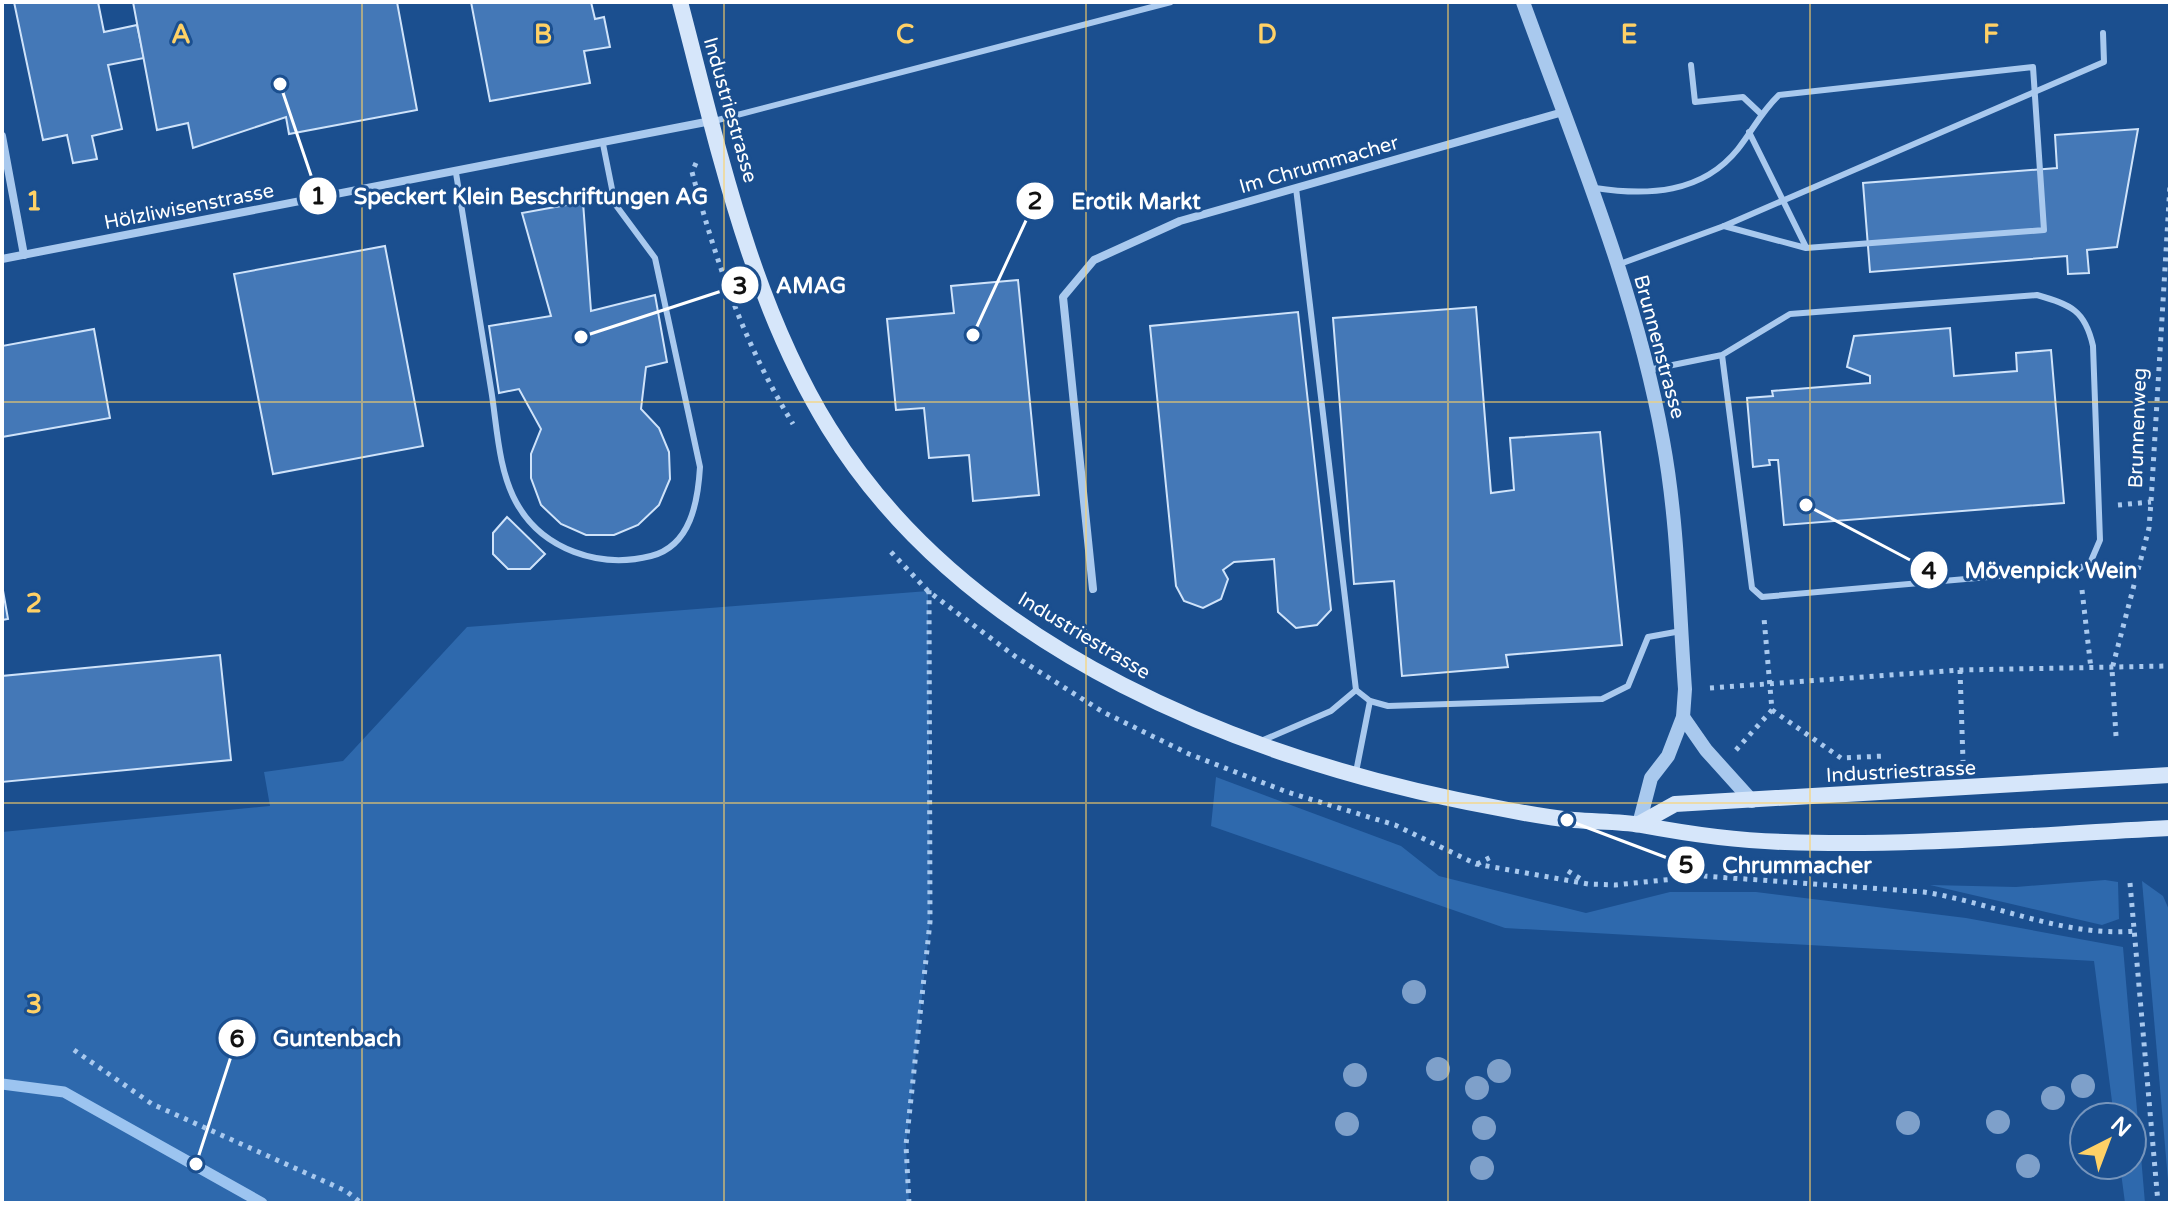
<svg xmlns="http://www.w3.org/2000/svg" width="2172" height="1205" font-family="'Varela Round',sans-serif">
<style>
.green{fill:#2e69ad}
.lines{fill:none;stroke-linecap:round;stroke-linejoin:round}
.stream{stroke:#9cc4f0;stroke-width:11}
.building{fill:#4478b7;stroke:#cfe3fa;stroke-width:2}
.path{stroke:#a9c9ee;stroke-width:5;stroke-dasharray:4 6;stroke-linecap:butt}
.service{stroke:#a9c9ee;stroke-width:6}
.minor{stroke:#a9c9ee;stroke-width:8}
.tertiary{stroke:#a9c9ee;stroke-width:14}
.secondary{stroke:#d6e6fa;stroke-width:16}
.tree{fill:#7ea0ca}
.grid{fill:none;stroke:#ffd166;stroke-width:2;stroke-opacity:0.55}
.labels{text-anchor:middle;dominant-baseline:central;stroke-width:6;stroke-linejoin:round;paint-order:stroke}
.street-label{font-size:20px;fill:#fff;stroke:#1b4f8f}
.grid-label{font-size:26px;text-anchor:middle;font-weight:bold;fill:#ffd166;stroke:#1b4f8f;stroke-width:6;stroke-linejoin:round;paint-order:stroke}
.leader{fill:none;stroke:#fff;stroke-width:3}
.callout-dot{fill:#fff;stroke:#1b4f8f;stroke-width:3}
.mark-label{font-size:24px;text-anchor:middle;font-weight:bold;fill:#111}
.callout-label{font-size:22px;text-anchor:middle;font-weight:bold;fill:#fff;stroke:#1b4f8f;stroke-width:6;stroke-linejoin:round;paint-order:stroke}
</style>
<rect width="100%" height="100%" fill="#1b4f8f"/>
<g class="green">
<polygon points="928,591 930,922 906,1145 909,1203 2,1203 2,832 270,806 264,772 343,761 467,627"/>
<polygon points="1216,777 1401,846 1439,876 1586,913 1670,892 1756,892 1966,918 2123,947 2145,1203 2125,1203 2120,1165 2132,1165 2132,1117 2114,1117 2094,961 1505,928 1211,826"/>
<polygon points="2105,880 2118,882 2119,919 2102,925 1930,885 2016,887"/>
<polygon points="2142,881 2163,896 2170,912 2170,1203"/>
</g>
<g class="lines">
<polyline class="stream" points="2,1084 64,1092 262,1203"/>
</g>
<g class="building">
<polygon points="14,2 98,2 104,32 137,25 144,58 108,65 122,129 92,136 97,159 73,163 67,135 43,140"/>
<polygon points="133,2 397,2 417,110 289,134 286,117 193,148 188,123 157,130"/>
<polygon points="471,2 591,2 595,19 604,17 610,47 584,51 590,83 490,101"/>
<polygon points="2138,129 2117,247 2087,250 2089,273 2068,274 2067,256 1870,272 1863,183 2057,168 2055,135"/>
<polygon points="583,202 591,311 655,295 667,362 646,367 641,409 659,428 669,452 670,479 659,505 638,525 614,535 586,535 561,524 541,505 531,478 531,454 541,429 519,389 499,393 489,326 551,316 522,213"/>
<polygon points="385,246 423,446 273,474 234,274"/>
<polygon points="1018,280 1039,495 973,501 969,455 929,458 924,408 896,410 887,319 954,313 951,286"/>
<polygon points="1476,307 1491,493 1514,490 1510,438 1600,432 1622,645 1506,655 1508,667 1402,676 1394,581 1354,584 1333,318"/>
<polygon points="1298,312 1331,610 1317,625 1296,628 1278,612 1274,559 1234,562 1223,570 1228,579 1221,599 1203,608 1184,601 1176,586 1150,326"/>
<polygon points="1950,328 1954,376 2017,371 2016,353 2051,350 2064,503 1784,525 1778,460 1769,460 1770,465 1753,467 1747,398 1773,396 1772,391 1870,383 1870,376 1847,367 1854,336"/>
<polygon points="94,329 110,418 2,437 2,346"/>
<polygon points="507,517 545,554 530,569 508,569 493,554 493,533"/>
<polygon points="2,585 8,619 2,620"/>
<polygon points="220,655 231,760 2,782 2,676"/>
</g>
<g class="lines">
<g class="path">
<path d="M696 163 692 172C716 262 744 344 793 424"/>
<polyline points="2118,505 2151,502"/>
<path d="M891 552 928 591 1016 657 1103 712 1189 754 1287 792 1395 825 1476 864 1588 884 1615 885 1704 876 1924 892C1994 903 2062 937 2134 931"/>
<polyline points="2082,590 2091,669"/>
<polyline points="1960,670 1963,761"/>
<polyline points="1710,688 1960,670 2168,666"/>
<polyline points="1772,710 1841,758 1885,756"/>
<polyline points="2116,736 2112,669 2149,528 2151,502 2170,185"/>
<polyline points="1736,750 1772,710 1764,618"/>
<polyline points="1477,864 1491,857"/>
<polyline points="1568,871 1584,881"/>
<polyline points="2130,883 2158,1203"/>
<polyline points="74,1050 152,1104 346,1191 361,1203"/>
<polyline points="909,1203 906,1145 930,922 929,590"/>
</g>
<g class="service">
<polyline points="1691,65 1695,102 1743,97 1760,113"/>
<polyline points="714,121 1171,2"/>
<polyline points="1749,132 1806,247"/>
<path d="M456 173C468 245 479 317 491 389 497 425 498 469 516 502 542 550 600 569 651 556 691 546 698 501 700 467L655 258 615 204 603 144"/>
<polyline points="1296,188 1356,690 1370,701 1388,706 1602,699 1628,686 1648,637 1681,631"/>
<path d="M1595 188C1647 196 1702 194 1738 149 1753 130 1761 112 1779 95L2033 67 2044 230 1806 248 1724 226"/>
<polyline points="1617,265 1724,226 2104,62 2103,33"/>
<path d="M1648 370 1722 355 1790 314 2037 295C2071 305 2085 310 2093 346L2100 540 2091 561 2079 569 1762 597 1752 588 1722 355"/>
<polyline points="1261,741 1331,711 1356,690"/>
<polyline points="1356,772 1370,701"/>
</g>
<g class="minor">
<polyline points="2,136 24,255"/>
<polyline points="2,259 711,121"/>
<polyline points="1093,589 1063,297 1094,260 1180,221 1563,112"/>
</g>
<g class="tertiary">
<path d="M1523 2C1575 146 1636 290 1663 441 1678 522 1679 607 1685 689L1683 717 1668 756 1651 778 1639 824"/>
<polyline points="1683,717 1706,750 1752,801"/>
</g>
<g class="secondary">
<path d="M680 2C718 146 750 300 829 428 968 653 1250 762 1498 808 1523 813 1549 818 1574 820 1596 822 1620 821 1641 825 1689 834 1736 841 1785 842 1913 847 2042 834 2170 828"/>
<polyline points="1639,824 1675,804 2170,775"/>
</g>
</g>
<g class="tree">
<circle cx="1414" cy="992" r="12"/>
<circle cx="1438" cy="1069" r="12"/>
<circle cx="1499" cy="1071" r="12"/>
<circle cx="1355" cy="1075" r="12"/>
<circle cx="2083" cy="1086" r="12"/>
<circle cx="1477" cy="1088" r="12"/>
<circle cx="2053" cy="1098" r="12"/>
<circle cx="1998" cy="1122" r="12"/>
<circle cx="1908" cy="1123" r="12"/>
<circle cx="1347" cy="1124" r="12"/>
<circle cx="1484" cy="1128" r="12"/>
<circle cx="2028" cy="1166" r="12"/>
<circle cx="1482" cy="1168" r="12"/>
</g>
<path class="grid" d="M362 2V1203M724 2V1203M1086 2V1203M1448 2V1203M1810 2V1203M2 402H2170M2 803H2170"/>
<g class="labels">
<g class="street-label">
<text transform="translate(730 110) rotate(74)">Industriestrasse</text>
<text transform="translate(1319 165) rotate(-16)">Im Chrummacher</text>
<text transform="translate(189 207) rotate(-11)">Hölzliwisenstrasse</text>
<text transform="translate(1659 347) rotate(75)">Brunnenstrasse</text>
<text transform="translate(2138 428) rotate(-88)">Brunnenweg</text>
<text transform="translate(1084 636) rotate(31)">Industriestrasse</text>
<text transform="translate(1901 772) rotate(-3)">Industriestrasse</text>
</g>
</g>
<g class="grid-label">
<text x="181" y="43">A</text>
<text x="543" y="43">B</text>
<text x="905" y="43">C</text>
<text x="1267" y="43">D</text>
<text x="1629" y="43">E</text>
<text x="1991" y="43">F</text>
<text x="34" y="210">1</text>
<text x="34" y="612">2</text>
<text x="34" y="1013">3</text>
</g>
<path class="leader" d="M280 84L318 196M973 335L1035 201M581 337L740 285M1806 505L1929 570M1567 820L1686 865M196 1164L237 1038"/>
<g class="callout-dot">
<circle cx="280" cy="84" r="8"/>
<circle cx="973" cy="335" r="8"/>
<circle cx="581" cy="337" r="8"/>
<circle cx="1806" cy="505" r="8"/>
<circle cx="1567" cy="820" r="8"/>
<circle cx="196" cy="1164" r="8"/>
<circle cx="318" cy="196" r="20"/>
<circle cx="1035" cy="201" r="20"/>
<circle cx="740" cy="285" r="20"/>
<circle cx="1929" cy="570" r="20"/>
<circle cx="1686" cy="865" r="20"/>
<circle cx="237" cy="1038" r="20"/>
</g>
<g class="mark-label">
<text x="318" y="204">1</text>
<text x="1035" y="209">2</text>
<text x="740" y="294">3</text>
<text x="1929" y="579">4</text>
<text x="1686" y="873">5</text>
<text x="237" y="1047">6</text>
</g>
<g class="callout-label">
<text x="531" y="204">Speckert Klein Beschriftungen AG</text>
<text x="1136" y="209">Erotik Markt</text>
<text x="811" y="293">AMAG</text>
<text x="2051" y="578">Mövenpick Wein</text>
<text x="1797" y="873">Chrummacher</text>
<text x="337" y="1046">Guntenbach</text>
</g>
<rect width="2172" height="1205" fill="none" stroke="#ffffff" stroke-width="8"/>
<g transform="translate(2108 1141) rotate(42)"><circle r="38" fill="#1b4f8f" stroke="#7695bc" stroke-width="2"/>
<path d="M0-6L14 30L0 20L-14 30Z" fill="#ffd166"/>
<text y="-12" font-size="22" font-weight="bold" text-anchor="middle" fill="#ffffff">N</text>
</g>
</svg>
